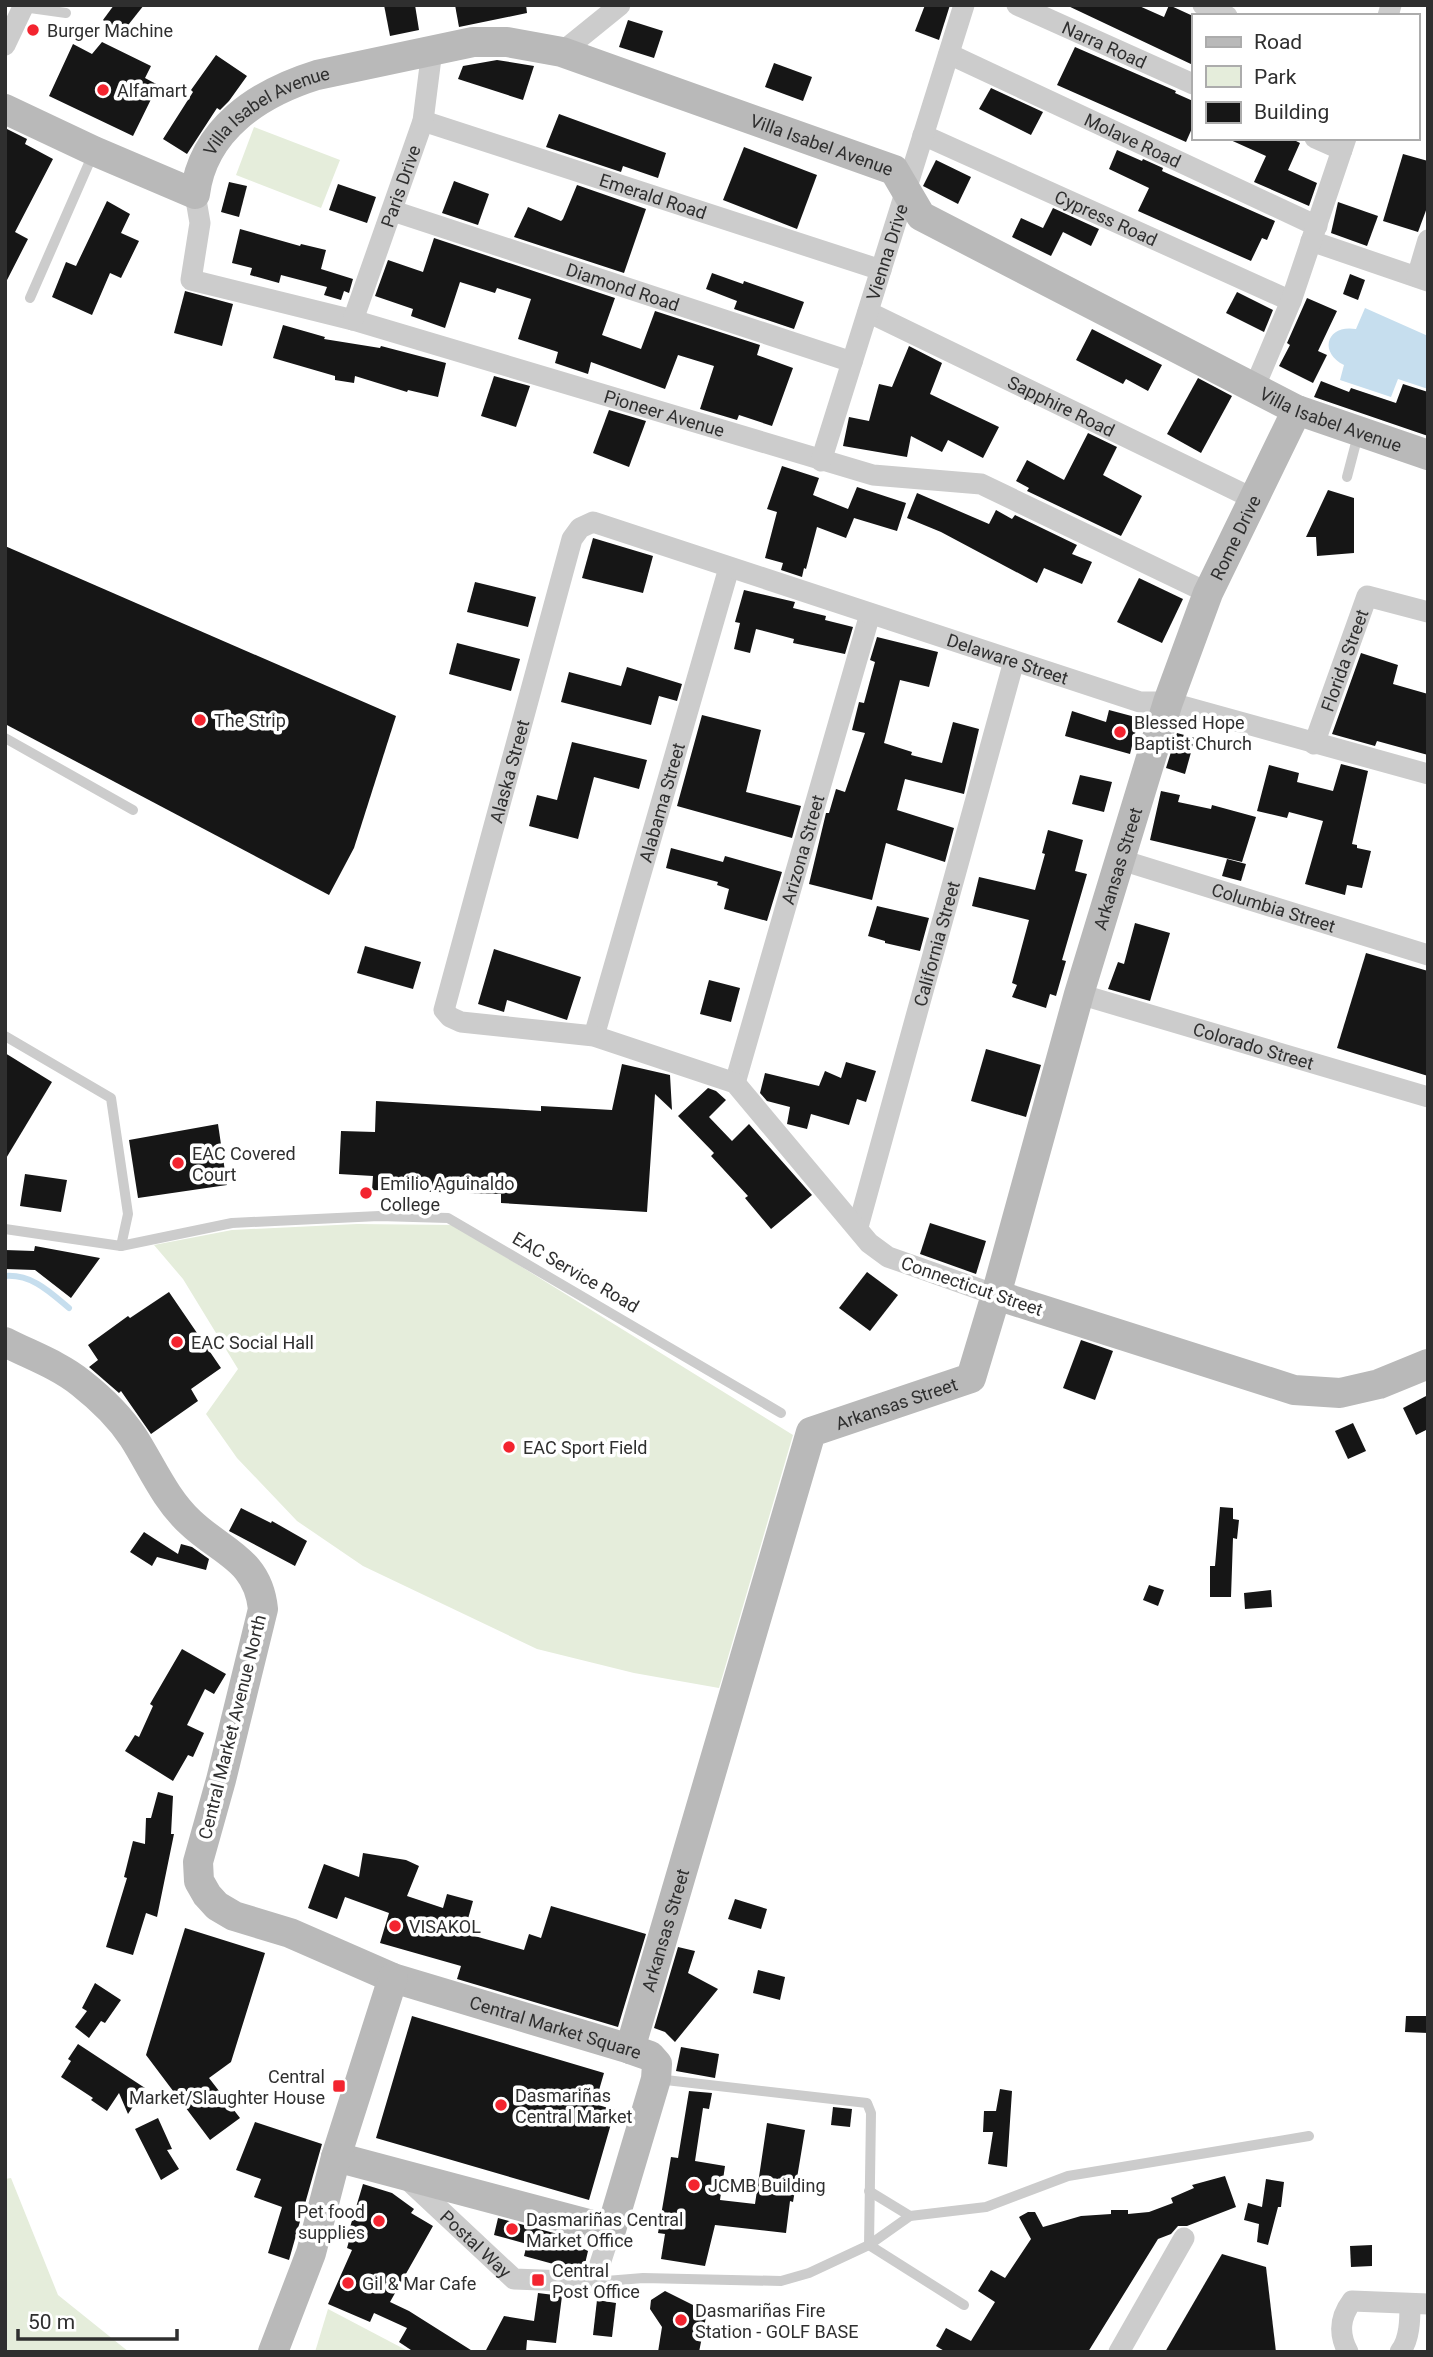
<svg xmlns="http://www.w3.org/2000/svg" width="1433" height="2357" font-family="Roboto,sans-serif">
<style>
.green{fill:#e5eddb}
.water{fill:#c6deee}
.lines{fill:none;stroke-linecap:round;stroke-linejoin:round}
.stream{stroke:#c6deee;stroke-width:6}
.building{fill:#161616}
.lane{stroke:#ccc;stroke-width:10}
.street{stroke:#ccc;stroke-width:21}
.secondary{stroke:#b9b9b9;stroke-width:30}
.poi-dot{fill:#f3242f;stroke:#fff;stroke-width:2.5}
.labels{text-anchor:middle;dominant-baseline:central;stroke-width:7;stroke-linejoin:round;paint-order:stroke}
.poi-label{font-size:18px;fill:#2f2f2f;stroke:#fff;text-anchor:start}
.street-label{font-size:18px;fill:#2f2f2f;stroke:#fff}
</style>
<rect width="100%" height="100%" fill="#fff"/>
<g class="green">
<polygon points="254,127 340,160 321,208 236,175"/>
<polygon points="357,1224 454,1225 793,1435 719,1688 634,1673 537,1649 363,1566 297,1521 237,1458 206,1414 238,1369 183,1279 154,1245 232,1230"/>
<polygon points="11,2178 58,2295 129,2352 5,2352 5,2179"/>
<polygon points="328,2309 406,2350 406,2352 315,2352"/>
</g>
<path class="water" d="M1365 308 1428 336V389L1398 379 1391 397 1340 380 1344 365C1318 352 1327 324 1356 329Z"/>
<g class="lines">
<path class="stream" d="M5 1276C32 1274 50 1292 69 1308"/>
</g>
<g class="building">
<polygon points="114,5 144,5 121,34 103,20"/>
<polygon points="384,5 415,5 419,30 390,36"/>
<polygon points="455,5 526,5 527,13 459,27"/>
<polygon points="925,5 950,5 939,40 915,31"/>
<polygon points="1066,5 1137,5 1164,17 1169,5 1193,16 1193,65"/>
<polygon points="628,20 663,31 654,58 619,47"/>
<polygon points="102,42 151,66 145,78 158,85 133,136 49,96 73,44 92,54"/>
<polygon points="1075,47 1176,91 1175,93 1193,101 1193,126 1186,142 1057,85"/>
<polygon points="216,55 247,76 229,101 220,110 217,108 187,154 163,139 193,92 191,90"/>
<polygon points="497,60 534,66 523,100 458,79 463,66"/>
<polygon points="774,63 812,77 803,101 765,87"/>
<polygon points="991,88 1043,112 1031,135 979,109"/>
<polygon points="559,114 666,153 658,178 623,166 621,172 546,147"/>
<polygon points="5,128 27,139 25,144 53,159 15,232 28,239 5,284"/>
<polygon points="1226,138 1290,138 1300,143 1288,170 1317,183 1309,206 1254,182 1266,156"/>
<polygon points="744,147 817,175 797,229 723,200"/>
<polygon points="1117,150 1142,161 1143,159 1163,168 1162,171 1275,221 1267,240 1262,238 1251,261 1138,211 1149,188 1109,169"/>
<polygon points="1403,154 1428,161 1428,205 1418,232 1383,221"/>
<polygon points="936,160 971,177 958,204 923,186"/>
<polygon points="454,181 489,194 478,225 442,213"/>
<polygon points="229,182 247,186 239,217 221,212"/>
<polygon points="338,184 376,197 367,223 329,210"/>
<polygon points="577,185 646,209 624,273 514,237 528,207 561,221 563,219"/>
<polygon points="107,201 130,214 121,233 139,241 121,278 110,273 92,315 52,297 66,262 76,266"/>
<polygon points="1338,202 1378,216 1367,246 1331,233"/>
<polygon points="1053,208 1099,229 1091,246 1063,232 1051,256 1012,237 1021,218 1043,228"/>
<polygon points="240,229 300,246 301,244 326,250 321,269 353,279 349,293 344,291 341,300 324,295 327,287 281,275 279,283 250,275 252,268 232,263"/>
<polygon points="434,238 615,298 602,335 641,349 655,311 760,345 757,355 793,368 772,426 739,415 737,420 700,409 714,366 678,355 665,389 591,362 588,374 555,363 558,352 518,339 531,299 497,288 495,293 460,282 445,328 411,316 413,309 375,296 388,260 423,272"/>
<polygon points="712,273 743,284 744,281 804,302 794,329 734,309 737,301 706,289"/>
<polygon points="1350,274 1365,280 1358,300 1343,294"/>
<polygon points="185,291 233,304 222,346 174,333"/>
<polygon points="1237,292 1273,310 1264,332 1226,313"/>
<polygon points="1307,298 1337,311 1318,351 1327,355 1313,383 1279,366 1290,345 1287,343"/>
<polygon points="283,325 325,337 324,339 380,348 381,346 446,363 438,397 408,390 407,392 355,376 354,383 335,380 335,376 273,358"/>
<polygon points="1092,329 1162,365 1148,391 1126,379 1123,384 1076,360"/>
<polygon points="909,346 942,363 930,394 999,427 983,458 948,440 942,452 911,436 907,457 843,446 849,417 869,421 879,384 892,387"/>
<polygon points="494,376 530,386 516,427 481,416"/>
<polygon points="1198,378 1232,396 1201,453 1167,434"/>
<polygon points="1321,381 1349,392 1351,388 1396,403 1403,384 1428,392 1428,436 1314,397"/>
<polygon points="609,410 646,421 629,467 593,453"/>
<polygon points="1088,433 1117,447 1103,475 1142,496 1121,536 1027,491 1029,488 1016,481 1027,460 1064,480"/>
<polygon points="782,466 819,478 813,495 848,509 857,487 906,503 897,531 854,518 846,538 817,527 806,569 804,568 802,577 781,570 783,563 765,558 777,512 767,509"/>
<polygon points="1328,490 1354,498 1354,553 1317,556 1316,537 1306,537"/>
<polygon points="917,493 989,524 996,510 1012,519 1015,515 1077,545 1072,554 1092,562 1082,584 1044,568 1037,583 941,532 907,518"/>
<polygon points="593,538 653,556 643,593 582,578"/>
<polygon points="5,546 396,716 354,848 329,895 5,724"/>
<polygon points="1139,578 1183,599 1162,643 1117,622"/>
<polygon points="475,582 536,597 528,627 467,612"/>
<polygon points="744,590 795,602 793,608 826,616 825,620 853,627 845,654 793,643 794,639 756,629 750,653 734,649 740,623 735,622"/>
<polygon points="877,637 938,652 929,687 900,680 884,743 912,752 911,755 942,763 953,722 979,729 964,794 905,779 897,810 954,828 945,862 886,843 872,900 809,884 826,813 829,813 836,789 845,792 865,733 852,730 859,702 864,703 875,662 870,660"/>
<polygon points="457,643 520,659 511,691 449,674"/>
<polygon points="1361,653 1398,665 1393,684 1428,694 1428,755 1377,741 1375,746 1332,734"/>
<polygon points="627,667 682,684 677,701 659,696 651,725 561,702 569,672 621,686"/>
<polygon points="1109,710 1139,718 1130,754 1065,736 1072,711 1106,722"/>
<polygon points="702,715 761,730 746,792 801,806 792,838 677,806"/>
<polygon points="1177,733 1195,738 1185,774 1166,768"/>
<polygon points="572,742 647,760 639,789 594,777 578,839 529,826 537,795 557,800"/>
<polygon points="1341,764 1368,771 1352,844 1357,845 1357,848 1371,851 1362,888 1347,885 1345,895 1305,884 1323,821 1289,812 1287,818 1257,811 1269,765 1299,773 1297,782 1333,791"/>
<polygon points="1080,775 1112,782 1104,812 1072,804"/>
<polygon points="1161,791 1180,795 1178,802 1211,809 1212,805 1256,817 1242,862 1150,840"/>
<polygon points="1048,830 1083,840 1075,871 1087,874 1062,960 1066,961 1056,996 1050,994 1046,1008 1012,997 1017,985 1012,983 1029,920 972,906 979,877 1035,890 1045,854 1042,853"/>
<polygon points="671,848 723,862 725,856 782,872 767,921 724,909 729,889 717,885 718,882 666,868"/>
<polygon points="1227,859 1246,864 1241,881 1222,876"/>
<polygon points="877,906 929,918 920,951 885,943 885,941 868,936"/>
<polygon points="1135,923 1170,933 1150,1001 1108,989 1118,962 1124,964"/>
<polygon points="365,946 421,962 413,989 357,973"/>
<polygon points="494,949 581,977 567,1020 507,1000 504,1012 478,1004"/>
<polygon points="1366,953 1428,971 1428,1076 1337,1048"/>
<polygon points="709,980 740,988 731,1022 700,1014"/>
<polygon points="986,1049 1041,1065 1026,1117 971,1101"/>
<polygon points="5,1053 52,1082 5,1160"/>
<polygon points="846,1062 876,1071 866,1102 857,1099 849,1125 811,1114 807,1129 787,1124 790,1107 767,1101 760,1093 765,1073 819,1086 825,1071 841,1078"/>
<polygon points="622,1064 670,1075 672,1110 655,1094 647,1212 501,1203 501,1194 372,1190 373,1176 339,1174 341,1131 375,1132 376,1101 541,1111 541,1106 612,1110"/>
<polygon points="708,1088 716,1091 726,1100 709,1117 732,1141 749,1124 812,1195 771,1229 745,1198 748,1196 711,1156 714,1153 678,1116"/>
<polygon points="218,1124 227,1185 138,1198 129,1140"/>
<polygon points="25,1174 67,1180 61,1212 20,1206"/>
<polygon points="930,1223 986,1241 976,1274 920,1254"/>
<polygon points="35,1246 100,1258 71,1298 35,1270 5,1269 5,1250 34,1251"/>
<polygon points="867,1272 898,1295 870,1331 839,1308"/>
<polygon points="169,1292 221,1368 191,1389 198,1401 151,1434 121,1391 119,1393 89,1367 98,1360 88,1345 128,1316 130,1318"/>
<polygon points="1081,1340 1113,1351 1095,1400 1063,1388"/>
<polygon points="1428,1395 1428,1429 1416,1435 1403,1408"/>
<polygon points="1353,1423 1366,1451 1348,1459 1335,1431"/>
<polygon points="1220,1507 1233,1508 1233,1519 1239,1520 1237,1539 1233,1538 1231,1597 1210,1597 1210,1566 1215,1566"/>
<polygon points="241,1508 271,1523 272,1521 307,1541 295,1566 229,1531"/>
<polygon points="144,1532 178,1554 181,1544 192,1547 209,1559 206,1570 157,1557 152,1566 130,1552"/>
<polygon points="1149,1585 1164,1590 1158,1606 1143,1600"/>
<polygon points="1271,1590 1272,1607 1245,1609 1244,1593"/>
<polygon points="182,1649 226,1674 214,1694 205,1689 187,1725 204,1733 193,1757 188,1755 173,1781 125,1751 135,1735 139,1737 153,1706 150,1704"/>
<polygon points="158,1792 173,1796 171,1834 174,1834 157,1917 146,1913 133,1955 106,1947 127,1878 124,1877 133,1841 145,1844 146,1818 151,1818"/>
<polygon points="363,1853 406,1860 419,1866 407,1896 443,1908 447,1894 473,1901 464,1933 524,1950 529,1934 541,1938 551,1906 646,1934 618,2027 457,1979 461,1966 380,1943 389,1913 345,1897 337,1919 308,1908 324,1864 359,1877"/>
<polygon points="735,1899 767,1909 761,1929 728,1919"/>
<polygon points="185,1928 265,1953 231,2062 209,2078 240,2118 210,2140 146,2055"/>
<polygon points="678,1947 695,1951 688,1973 718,1989 675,2042 665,2032 654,2028"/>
<polygon points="758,1970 785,1977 780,2000 753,1993"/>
<polygon points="95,1983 121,2000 105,2023 101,2021 89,2038 75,2027 87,2011 82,2008"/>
<polygon points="412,2016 604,2073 595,2104 615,2110 589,2200 376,2138"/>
<polygon points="1406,2016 1428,2016 1428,2033 1405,2032"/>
<polygon points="78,2044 145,2088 128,2114 119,2093 107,2111 91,2100 93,2098 61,2077 71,2061 68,2059"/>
<polygon points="681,2047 719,2054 715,2078 676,2071"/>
<polygon points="1000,2089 1012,2091 1007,2167 988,2164 993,2132 983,2132 984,2111 996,2111"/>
<polygon points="689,2091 712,2093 709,2109 703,2108 695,2161 725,2166 720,2200 755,2204 767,2123 805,2130 793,2202 790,2201 786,2233 715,2225 705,2266 661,2259 665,2234 658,2233 671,2157 678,2158"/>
<polygon points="833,2107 852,2109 850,2127 831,2125"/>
<polygon points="158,2118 172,2149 167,2150 179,2169 161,2180 135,2129"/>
<polygon points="255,2122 322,2144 289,2260 268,2253 282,2207 254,2197 261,2179 236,2170"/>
<polygon points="1225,2176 1236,2207 1187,2226 1178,2226 1171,2234 1158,2239 1088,2352 946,2352 936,2346 946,2328 971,2341 995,2302 978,2291 991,2270 1005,2278 1031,2239 1019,2217 1028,2212 1035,2212 1043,2227 1081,2216 1111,2214 1111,2210 1128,2210 1128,2214 1149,2212 1173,2203 1171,2198 1194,2188 1192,2185"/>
<polygon points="1266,2179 1284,2182 1281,2207 1278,2207 1268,2245 1257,2242 1259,2224 1244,2220 1248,2203 1262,2207"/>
<polygon points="363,2184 392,2193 414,2209 411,2213 433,2226 390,2302 409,2311 474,2352 414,2352 399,2342 407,2328 374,2313 370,2322 328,2304 352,2250 347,2248 351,2234 348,2234"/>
<polygon points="498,2218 569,2237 567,2241 588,2251 584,2268 568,2268 524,2256 527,2244 494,2235"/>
<polygon points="1372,2245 1372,2266 1351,2267 1350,2246"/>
<polygon points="1222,2254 1266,2267 1276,2352 1165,2352"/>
<polygon points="665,2291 707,2312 699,2352 658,2352 662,2327 650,2309 651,2300"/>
<polygon points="538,2293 562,2296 556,2343 527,2340 526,2352 485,2352 504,2316 534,2321"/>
<polygon points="597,2300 616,2303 612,2337 593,2335"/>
</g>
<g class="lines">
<g class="lane">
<polyline points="23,7 66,13"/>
<polyline points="30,298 93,154"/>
<polyline points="1347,477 1358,435"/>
<polyline points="5,738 133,810"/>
<polyline points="5,1036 111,1098 128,1214 121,1246"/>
<polyline points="5,1229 121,1246 232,1223 379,1216 448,1218 781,1413"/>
<polyline points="657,2079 867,2103 871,2113 869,2245"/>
<polyline points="869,2191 910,2216"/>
<polyline points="869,2245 964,2305"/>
<polyline points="594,2282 643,2278 781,2281 809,2273 869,2245 910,2216 986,2207 1068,2176 1309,2136"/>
</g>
<g class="street">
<path id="s1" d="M1017 5 1193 84"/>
<polyline points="1203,5 1227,16"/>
<polyline points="1388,16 1391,5"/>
<polyline points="5,45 24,5"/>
<polyline points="562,52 620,5"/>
<path id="s2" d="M949 54 1317 226"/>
<path id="s3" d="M423 121 881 270"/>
<path id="s4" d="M923 135 1291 301"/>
<polyline points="1315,138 1342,150"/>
<path id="s5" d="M195 194 200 223 191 280 353 320 873 475 981 484 1208 593"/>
<path id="s6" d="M393 211 852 362"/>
<polyline points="1311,241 1428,281"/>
<polyline points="1417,277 1428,240"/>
<path id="s7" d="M868 312 1254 499"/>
<path id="s8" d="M353 320 423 121 432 50"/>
<polyline points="1255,386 1291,301 1346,138"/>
<path id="s9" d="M821 461 964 5"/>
<path id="s10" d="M1314 744 1367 596 1428 612"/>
<path id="s11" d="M1118 859 1428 955"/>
<path id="s12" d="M1079 994 1428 1097"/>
<path id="s13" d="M594 1036 729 568"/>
<path id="s14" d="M735 1083 870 614"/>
<path id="s15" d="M858 1227 1014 661"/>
<path id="s16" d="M996 1295 888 1257 869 1243 735 1083 594 1036 461 1022 450 1017 444 1010 572 539 580 528 593 522 1140 702H1168L1428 774"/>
<path id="s17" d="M406 2178 514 2279 594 2282 611 2230"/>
<polyline points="1119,2352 1184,2238"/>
<path d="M1348 2352C1338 2333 1340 2317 1352 2301L1428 2304"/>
<path d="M1400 2352C1410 2339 1410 2319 1410 2304"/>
</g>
<g class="secondary">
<path id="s18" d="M5 109 94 151 195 194C203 129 259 93 317 75L473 42H507L562 52 894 170 921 216 1297 410 1428 455"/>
<polyline points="996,1295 1294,1390 1340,1393 1379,1384 1428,1364"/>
<path id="s19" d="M5 1342C30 1355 59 1365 81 1383 100 1398 119 1416 133 1437 151 1465 165 1499 190 1522 221 1552 258 1559 263 1609L221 1780 198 1862 199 1881 207 1895 217 1906 234 1916 290 1933 393 1978 630 2049 650 2056 657 2064 656 2079 611 2230 336 2157"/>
<path id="s20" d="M630 2049 811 1432 971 1378 996 1295 1079 994 1168 702 1208 593 1297 410"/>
<polyline points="273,2352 311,2253 336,2157 393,1978"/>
</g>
</g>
<g class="poi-dot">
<circle cx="33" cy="30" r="7"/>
<circle cx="103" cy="90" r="7"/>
<circle cx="200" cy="720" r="7"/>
<circle cx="1120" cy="732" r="7"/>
<circle cx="178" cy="1163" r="7"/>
<circle cx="366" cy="1193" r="7"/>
<circle cx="177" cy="1342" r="7"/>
<circle cx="509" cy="1447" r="7"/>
<circle cx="395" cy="1926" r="7"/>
<rect x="332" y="2079" width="14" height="14" rx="3.5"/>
<circle cx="501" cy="2105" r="7"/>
<circle cx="694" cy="2185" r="7"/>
<circle cx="379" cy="2221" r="7"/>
<circle cx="512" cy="2229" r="7"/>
<rect x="531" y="2273" width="14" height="14" rx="3.5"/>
<circle cx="348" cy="2283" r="7"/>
<circle cx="681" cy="2320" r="7"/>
</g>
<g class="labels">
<g class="poi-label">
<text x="47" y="30">Burger Machine</text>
<text x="117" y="90">Alfamart</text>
<text x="214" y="720">The Strip</text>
<text x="1134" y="722">Blessed Hope<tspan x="1134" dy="21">Baptist Church</tspan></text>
<text x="192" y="1153">EAC Covered<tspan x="192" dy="21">Court</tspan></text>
<text x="380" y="1183">Emilio Aguinaldo<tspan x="380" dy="21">College</tspan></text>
<text x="191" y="1342">EAC Social Hall</text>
<text x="523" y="1447">EAC Sport Field</text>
<text x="409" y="1926">VISAKOL</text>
<text x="325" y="2076" text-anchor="end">Central<tspan x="325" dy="21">Market/Slaughter House</tspan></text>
<text x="515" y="2095">Dasmariñas<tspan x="515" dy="21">Central Market</tspan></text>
<text x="708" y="2185">JCMB Building</text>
<text x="365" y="2211" text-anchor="end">Pet food<tspan x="365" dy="21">supplies</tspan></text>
<text x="526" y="2219">Dasmariñas Central<tspan x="526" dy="21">Market Office</tspan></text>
<text x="552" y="2270">Central<tspan x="552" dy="21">Post Office</tspan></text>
<text x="362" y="2283">Gil &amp; Mar Cafe</text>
<text x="695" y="2310">Dasmariñas Fire<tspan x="695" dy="21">Station - GOLF BASE</tspan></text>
</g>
<g class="street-label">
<text stroke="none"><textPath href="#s1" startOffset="96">Narra Road</textPath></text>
<text stroke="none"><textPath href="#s18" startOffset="326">Villa Isabel Avenue</textPath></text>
<text stroke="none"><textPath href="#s2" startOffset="203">Molave Road</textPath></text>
<text stroke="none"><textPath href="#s18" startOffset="914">Villa Isabel Avenue</textPath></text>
<text stroke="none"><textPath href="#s8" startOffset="142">Paris Drive</textPath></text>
<text stroke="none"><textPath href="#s3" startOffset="242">Emerald Road</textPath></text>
<text stroke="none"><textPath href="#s4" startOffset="201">Cypress Road</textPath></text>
<text stroke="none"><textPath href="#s9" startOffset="219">Vienna Drive</textPath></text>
<text stroke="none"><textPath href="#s6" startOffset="242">Diamond Road</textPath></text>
<text stroke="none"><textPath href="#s7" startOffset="215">Sapphire Road</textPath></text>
<text stroke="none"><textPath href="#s5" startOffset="579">Pioneer Avenue</textPath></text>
<text stroke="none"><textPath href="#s18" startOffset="1502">Villa Isabel Avenue</textPath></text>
<text stroke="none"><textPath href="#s20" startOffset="1694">Rome Drive</textPath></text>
<text stroke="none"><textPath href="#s16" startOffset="1603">Delaware Street</textPath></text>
<text stroke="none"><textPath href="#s10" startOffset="89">Florida Street</textPath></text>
<text stroke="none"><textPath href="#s16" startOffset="898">Alaska Street</textPath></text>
<text stroke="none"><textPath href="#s13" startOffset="243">Alabama Street</textPath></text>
<text stroke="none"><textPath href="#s14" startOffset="243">Arizona Street</textPath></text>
<text stroke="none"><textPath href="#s20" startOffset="1342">Arkansas Street</textPath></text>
<text stroke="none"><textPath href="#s11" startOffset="163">Columbia Street</textPath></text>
<text stroke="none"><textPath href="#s15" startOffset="294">California Street</textPath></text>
<text stroke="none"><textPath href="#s12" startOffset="182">Colorado Street</textPath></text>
<text transform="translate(576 1272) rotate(30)">EAC Service Road</text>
<text transform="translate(972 1286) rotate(19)">Connecticut Street</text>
<text stroke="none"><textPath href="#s20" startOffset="733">Arkansas Street</textPath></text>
<text transform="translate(232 1727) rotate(-76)">Central Market Avenue North</text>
<text stroke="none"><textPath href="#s20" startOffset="124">Arkansas Street</textPath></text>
<text stroke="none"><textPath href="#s19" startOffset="1054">Central Market Square</textPath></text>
<text stroke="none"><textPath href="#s17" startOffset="96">Postal Way</textPath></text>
</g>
</g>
<rect width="1433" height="2357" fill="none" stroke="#2f2f2f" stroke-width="14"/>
<rect x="1192" y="14" width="228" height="126" fill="#ffffff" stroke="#acacac" stroke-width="2"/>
<rect x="1206" y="37" width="35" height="10" fill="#b9b9b9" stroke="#acacac" stroke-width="2"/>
<text x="1254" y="49" font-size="21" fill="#2f2f2f">Road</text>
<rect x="1206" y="66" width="35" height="21" fill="#e5eddb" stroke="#acacac" stroke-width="2"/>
<text x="1254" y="84" font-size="21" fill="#2f2f2f">Park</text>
<rect x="1206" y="102" width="35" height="21" fill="#161616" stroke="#acacac" stroke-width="2"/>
<text x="1254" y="119" font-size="21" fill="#2f2f2f">Building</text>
<path d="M18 2329v10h159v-10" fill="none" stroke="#2f2f2f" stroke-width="3.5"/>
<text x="28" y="2329" font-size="21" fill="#2f2f2f" stroke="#ffffff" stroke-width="5" paint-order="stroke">50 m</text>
</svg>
